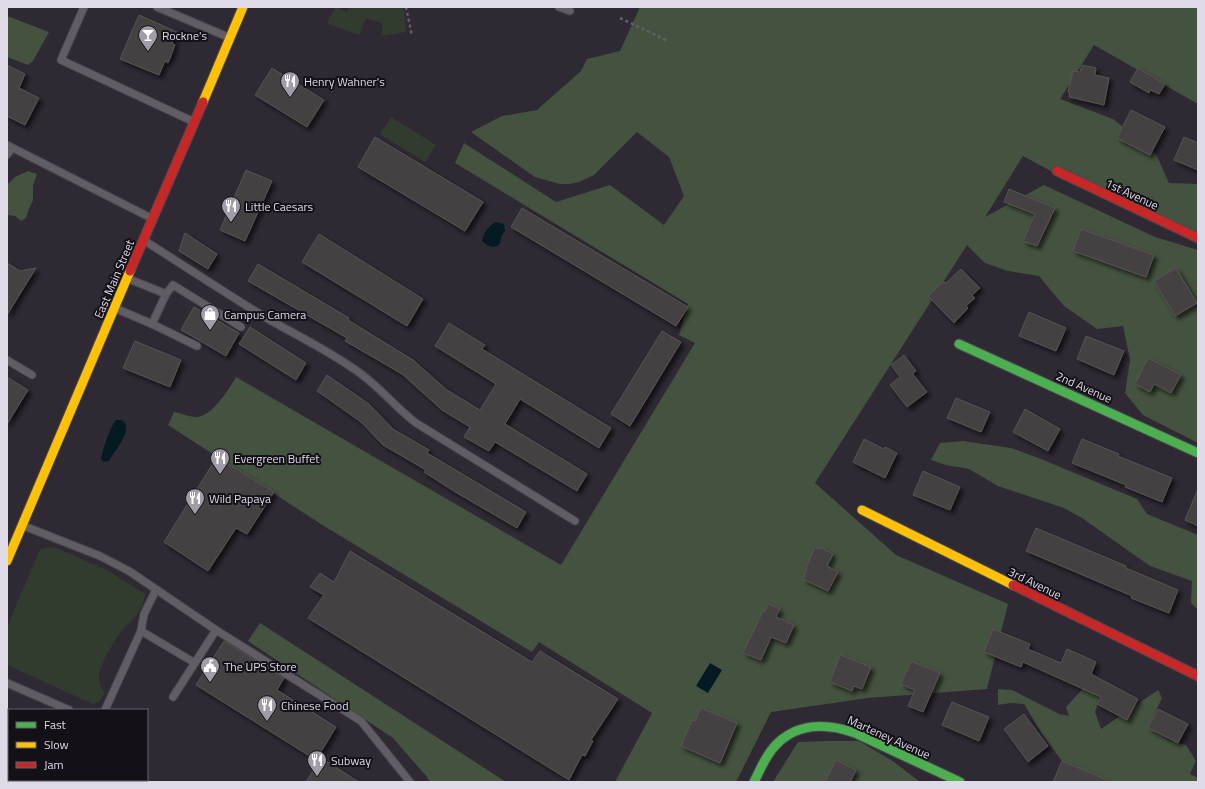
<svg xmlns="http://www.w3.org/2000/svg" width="1205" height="789" font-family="'Titillium Web',sans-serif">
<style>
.green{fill:#313b2e}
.forest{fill:#44533f}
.water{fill:#041a23}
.building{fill:#454142;stroke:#585354;filter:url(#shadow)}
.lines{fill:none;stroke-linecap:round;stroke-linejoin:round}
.lane-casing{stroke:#4a474f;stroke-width:9}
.fast-casing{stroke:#4a474f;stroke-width:11}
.slow-casing{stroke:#4a474f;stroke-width:11}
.jam-casing{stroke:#4a474f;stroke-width:11}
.path{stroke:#635f66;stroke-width:2.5;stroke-dasharray:3 3;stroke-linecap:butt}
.lane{stroke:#605d65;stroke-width:7}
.fast{stroke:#4caf50;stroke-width:9}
.slow{stroke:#ffc107;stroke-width:9}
.jam{stroke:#c62828;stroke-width:9}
.labels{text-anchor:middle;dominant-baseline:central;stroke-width:4;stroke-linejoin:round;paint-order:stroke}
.poi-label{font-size:12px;fill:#dfdae6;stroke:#141018;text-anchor:start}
.street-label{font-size:12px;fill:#dfdae6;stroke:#141018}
</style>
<defs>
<filter id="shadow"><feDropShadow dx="3.5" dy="3.5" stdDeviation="2" flood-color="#0009"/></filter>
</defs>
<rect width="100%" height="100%" fill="#2e2933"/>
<g class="green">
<polygon points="335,7 347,12 349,7 404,7 406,32 382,36 382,23 366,18 359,35 327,23"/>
<polygon points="391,117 436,145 425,162 380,134"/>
<path d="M54 547 109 571 145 594C144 611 131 620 121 632 115 639 99 667 99 676 99 682 101 688 105 693L99 702 93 704 7 665V627L40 549Z"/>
</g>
<g class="forest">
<path d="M640 7H1198V104L1094 45 1060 99 1113 119 1156 154 1169 183 1198 184V238L1049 170 1023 156 985 217 1044 185 1155 237 1198 250V443L1143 415 1125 393 1130 360 1123 326 1097 329 1064 306 1039 276 1008 271 985 263 967 245 815 483 896 555 1008 604 987 689 868 698 771 712 736 782H615L652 713 539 642 532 652 324 526 168 425 174 412C181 413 189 417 196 417 212 417 229 389 236 377L561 565 695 343 679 335 688 304 455 163 464 143 556 202 610 185 664 225 684 196 669 157 637 132 594 175 579 182 569 184H560L535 177 471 132 502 116 537 110 581 71 587 59 620 51Z"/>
<polygon points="7,16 49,32 33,61 28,65 7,57"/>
<polygon points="28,171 37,174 33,186 33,200 28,211 26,218 21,221 15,216 7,215 7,185 15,177"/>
<polygon points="963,441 1011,448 1041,459 1137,499 1147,514 1198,535 1198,610 1191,603 1192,581 1150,566 1082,518 1064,508 998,486 969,469 946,465 931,460 940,443"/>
<polygon points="260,623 506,782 430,782 427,777 393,738 248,641"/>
<polygon points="1090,681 1102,688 1095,712 1101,729 1158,690 1162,698 1148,728 1170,741 1186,745 1196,761 1190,774 1198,778 1198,782 1098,782 1099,777 1062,761 1042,734 1024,704 1010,703 998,705 998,689 1012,690 1059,714 1069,716 1066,707"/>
<polygon points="828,741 859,741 894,762 920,782 773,782 798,742"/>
</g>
<g class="water">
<path d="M496 222 504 224 505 231C500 237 502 237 500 243 496 251 486 245 482 241 484 232 488 226 496 222Z"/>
<path d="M116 420H122L126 424C128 437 115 450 109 461L104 462 101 459C103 449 110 427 116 420Z"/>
<polygon points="710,663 722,670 708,693 696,686"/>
</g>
<g class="building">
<polygon points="139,15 177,32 172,43 175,45 168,63 165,61 159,75 120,59"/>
<polygon points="7,65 25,74 19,88 39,98 25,125 7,116"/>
<polygon points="1082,65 1096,68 1095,75 1109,78 1104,105 1069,97 1070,92 1068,92 1073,71 1080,72"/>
<polygon points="272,68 324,100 307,127 255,95"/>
<polygon points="1138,68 1165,84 1159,94 1150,90 1149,93 1130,82"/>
<polygon points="1131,110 1165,127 1150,155 1117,138"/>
<polygon points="375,137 483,202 465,231 358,167"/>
<polygon points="1184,137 1198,143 1198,170 1174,160"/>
<polygon points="246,170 272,181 245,241 220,230"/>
<polygon points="1009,189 1055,208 1037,246 1023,241 1035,214 1004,202"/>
<polygon points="522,208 688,307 676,326 511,227"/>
<polygon points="1081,229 1154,255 1146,277 1073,251"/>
<polygon points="185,233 217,254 208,269 179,251"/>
<polygon points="319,234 423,299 407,326 302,262"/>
<polygon points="7,263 20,271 36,268 7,315"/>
<polygon points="258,264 349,318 348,320 413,360 447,390 480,410 496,384 435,346 449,323 485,345 482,349 611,428 599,448 520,399 505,424 587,474 577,491 495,442 489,451 464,437 470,427 442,410 402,374 345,341 347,338 248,281"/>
<polygon points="1176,268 1197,303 1175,316 1154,281"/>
<polygon points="961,269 980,288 972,295 975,298 966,306 968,308 954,323 928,296 943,282 946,283"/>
<polygon points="194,307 239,333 226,356 181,330"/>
<polygon points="1029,312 1066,328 1056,351 1019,336"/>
<polygon points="250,327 306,363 296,380 239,344"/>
<polygon points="662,331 681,342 630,426 611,414"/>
<polygon points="1086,336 1124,351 1114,375 1077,359"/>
<polygon points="135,341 181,360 170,387 123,368"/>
<polygon points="904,355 916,371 913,374 927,392 907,407 890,385 900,377 891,365"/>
<polygon points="1148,358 1181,375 1171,393 1154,384 1150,392 1135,384"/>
<polygon points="327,375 369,404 393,429 429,450 427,453 526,512 517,528 457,493 424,472 426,470 383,445 361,422 317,391"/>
<polygon points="7,377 28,390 7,424"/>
<polygon points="956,398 990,412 981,432 947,418"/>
<polygon points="1025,409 1060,429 1048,451 1013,432"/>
<polygon points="864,439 884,449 885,447 897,453 885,478 853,462"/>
<polygon points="1082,439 1119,454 1118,456 1172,478 1162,502 1125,487 1126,485 1072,463"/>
<polygon points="217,457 274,492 247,534 236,528 208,571 164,542"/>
<polygon points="923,471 960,487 950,510 913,495"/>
<polygon points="1198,489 1198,526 1185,520"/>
<polygon points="1036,528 1126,566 1126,568 1178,590 1169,613 1131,598 1132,596 1026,551"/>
<polygon points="815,547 819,549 820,547 833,554 827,566 838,572 828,591 803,579 807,569 806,568"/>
<polygon points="350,551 532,662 540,651 618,699 591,740 593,741 585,756 582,755 569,780 308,618 324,595 310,587 320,573 334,582"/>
<polygon points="768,604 780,609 776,617 794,625 786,643 771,637 761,660 743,653 763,611 765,612"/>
<polygon points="993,629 1030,644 1028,649 1061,663 1067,649 1096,662 1091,674 1138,699 1127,720 1097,704 1101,697 1023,662 1021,667 984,652"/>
<polygon points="224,641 284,678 277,690 336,727 316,760 196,685"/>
<polygon points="840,655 871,667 862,689 854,686 852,691 830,682"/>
<polygon points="911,661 940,673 923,712 908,706 915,690 901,684"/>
<polygon points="952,702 989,717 979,741 942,725"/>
<polygon points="701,708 737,723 720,763 681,746 692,720 695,721"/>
<polygon points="1158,709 1188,724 1178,743 1148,728"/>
<polygon points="1024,714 1048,746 1028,762 1004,729"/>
<polygon points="321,758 359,782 306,782"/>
<polygon points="836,760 856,770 850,782 825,782"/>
<polygon points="1062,761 1112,782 1053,782"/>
</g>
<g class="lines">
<g class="lane-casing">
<g id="lane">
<polyline points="84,7 61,60 192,121"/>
<polyline points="157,7 228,37"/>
<polyline points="559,7 570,11"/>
<polyline points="7,145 151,218"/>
<polyline points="7,155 12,148"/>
<path d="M145 241C186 267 227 294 268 319 298 336 329 351 357 371 379 386 395 407 416 423L575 521"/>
<polyline points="129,279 166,294 173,285 241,327"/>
<polyline points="166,294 152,324 197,346"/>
<polyline points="117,309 152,324"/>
<polyline points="7,360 32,375"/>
<polyline points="24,526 100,556 129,571 216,630 361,721 410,782"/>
<polyline points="141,631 195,663"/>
<polyline points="7,683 69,710"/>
<polyline points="173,697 216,630"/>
<polyline points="105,710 141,631 144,614 156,590"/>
<polyline points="86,782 86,780"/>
</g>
</g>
<g class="fast-casing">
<g id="fast">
<polyline points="959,344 1198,453"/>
<path d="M754 782C760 770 765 757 774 747 796 722 827 723 855 733L960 782"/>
</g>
</g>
<g class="slow-casing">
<g id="slow">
<polyline points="203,102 243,7"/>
<polyline points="862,510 1013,585"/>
<polyline points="7,561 130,271"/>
</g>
</g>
<g class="jam-casing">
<g id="jam">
<polyline points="1057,171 1198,238"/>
<polyline points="130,271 203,102"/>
<polyline points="1013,585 1198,676"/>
</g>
</g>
<g class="path">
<polyline points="406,7 412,36"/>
<polyline points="620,18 666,40"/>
</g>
<use href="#lane" class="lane"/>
<use href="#fast" class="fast"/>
<use href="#slow" class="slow"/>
<use href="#jam" class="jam"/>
</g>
<defs>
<g id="bar-pin" transform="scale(1)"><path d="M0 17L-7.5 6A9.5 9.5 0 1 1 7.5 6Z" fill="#a19ca7" stroke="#141018"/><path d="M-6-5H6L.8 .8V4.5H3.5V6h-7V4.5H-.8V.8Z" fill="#fff"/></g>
<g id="restaurant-pin" transform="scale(1)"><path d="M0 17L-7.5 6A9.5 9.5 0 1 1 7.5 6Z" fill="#a19ca7" stroke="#141018"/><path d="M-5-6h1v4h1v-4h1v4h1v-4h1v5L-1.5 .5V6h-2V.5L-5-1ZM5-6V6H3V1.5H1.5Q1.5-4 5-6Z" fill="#fff"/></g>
<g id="shop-pin" transform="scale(1)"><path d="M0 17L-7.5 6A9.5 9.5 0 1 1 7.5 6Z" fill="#a19ca7" stroke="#141018"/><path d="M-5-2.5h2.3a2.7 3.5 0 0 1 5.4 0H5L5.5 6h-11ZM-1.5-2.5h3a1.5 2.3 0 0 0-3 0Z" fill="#fff"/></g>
<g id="civic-pin" transform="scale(1)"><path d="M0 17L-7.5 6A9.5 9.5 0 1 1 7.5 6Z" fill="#a19ca7" stroke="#141018"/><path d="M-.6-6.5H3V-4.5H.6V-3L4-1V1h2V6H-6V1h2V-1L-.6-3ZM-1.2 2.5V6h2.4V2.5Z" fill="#fff"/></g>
</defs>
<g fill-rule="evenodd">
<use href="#bar-pin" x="148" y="35"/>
<use href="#restaurant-pin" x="290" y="81"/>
<use href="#restaurant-pin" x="231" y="206"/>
<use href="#shop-pin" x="210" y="314"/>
<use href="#restaurant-pin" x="220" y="458"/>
<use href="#restaurant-pin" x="195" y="498"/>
<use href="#civic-pin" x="210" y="666"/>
<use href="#restaurant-pin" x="267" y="705"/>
<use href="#restaurant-pin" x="317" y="760"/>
</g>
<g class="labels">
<g class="poi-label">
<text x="162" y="35">Rockne's</text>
<text x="304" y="81">Henry Wahner's</text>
<text x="245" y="206">Little Caesars</text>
<text x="224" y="314">Campus Camera</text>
<text x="234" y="458">Evergreen Buffet</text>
<text x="209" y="498">Wild Papaya</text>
<text x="224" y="666">The UPS Store</text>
<text x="281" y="705">Chinese Food</text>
<text x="331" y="760">Subway</text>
</g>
<g class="street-label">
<text transform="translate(1132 194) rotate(25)">1st Avenue</text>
<text transform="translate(114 279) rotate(-67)">East Main Street</text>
<text transform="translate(1084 387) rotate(24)">2nd Avenue</text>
<text transform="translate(1035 583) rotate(26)">3rd Avenue</text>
<text transform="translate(889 737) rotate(24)">Marteney Avenue</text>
</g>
</g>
<rect width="1205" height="789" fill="none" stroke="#dfdae6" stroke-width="16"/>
<rect x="8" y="709" width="140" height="72" fill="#141018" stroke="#65616a"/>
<rect x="16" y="722" width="20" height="6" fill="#4caf50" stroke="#65616a"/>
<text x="44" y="729" font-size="12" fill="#dfdae6">Fast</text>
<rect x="16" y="742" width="20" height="6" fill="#ffc107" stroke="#65616a"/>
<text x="44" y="749" font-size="12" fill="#dfdae6">Slow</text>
<rect x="16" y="762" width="20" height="6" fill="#c62828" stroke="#65616a"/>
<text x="44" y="769" font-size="12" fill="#dfdae6">Jam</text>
</svg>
